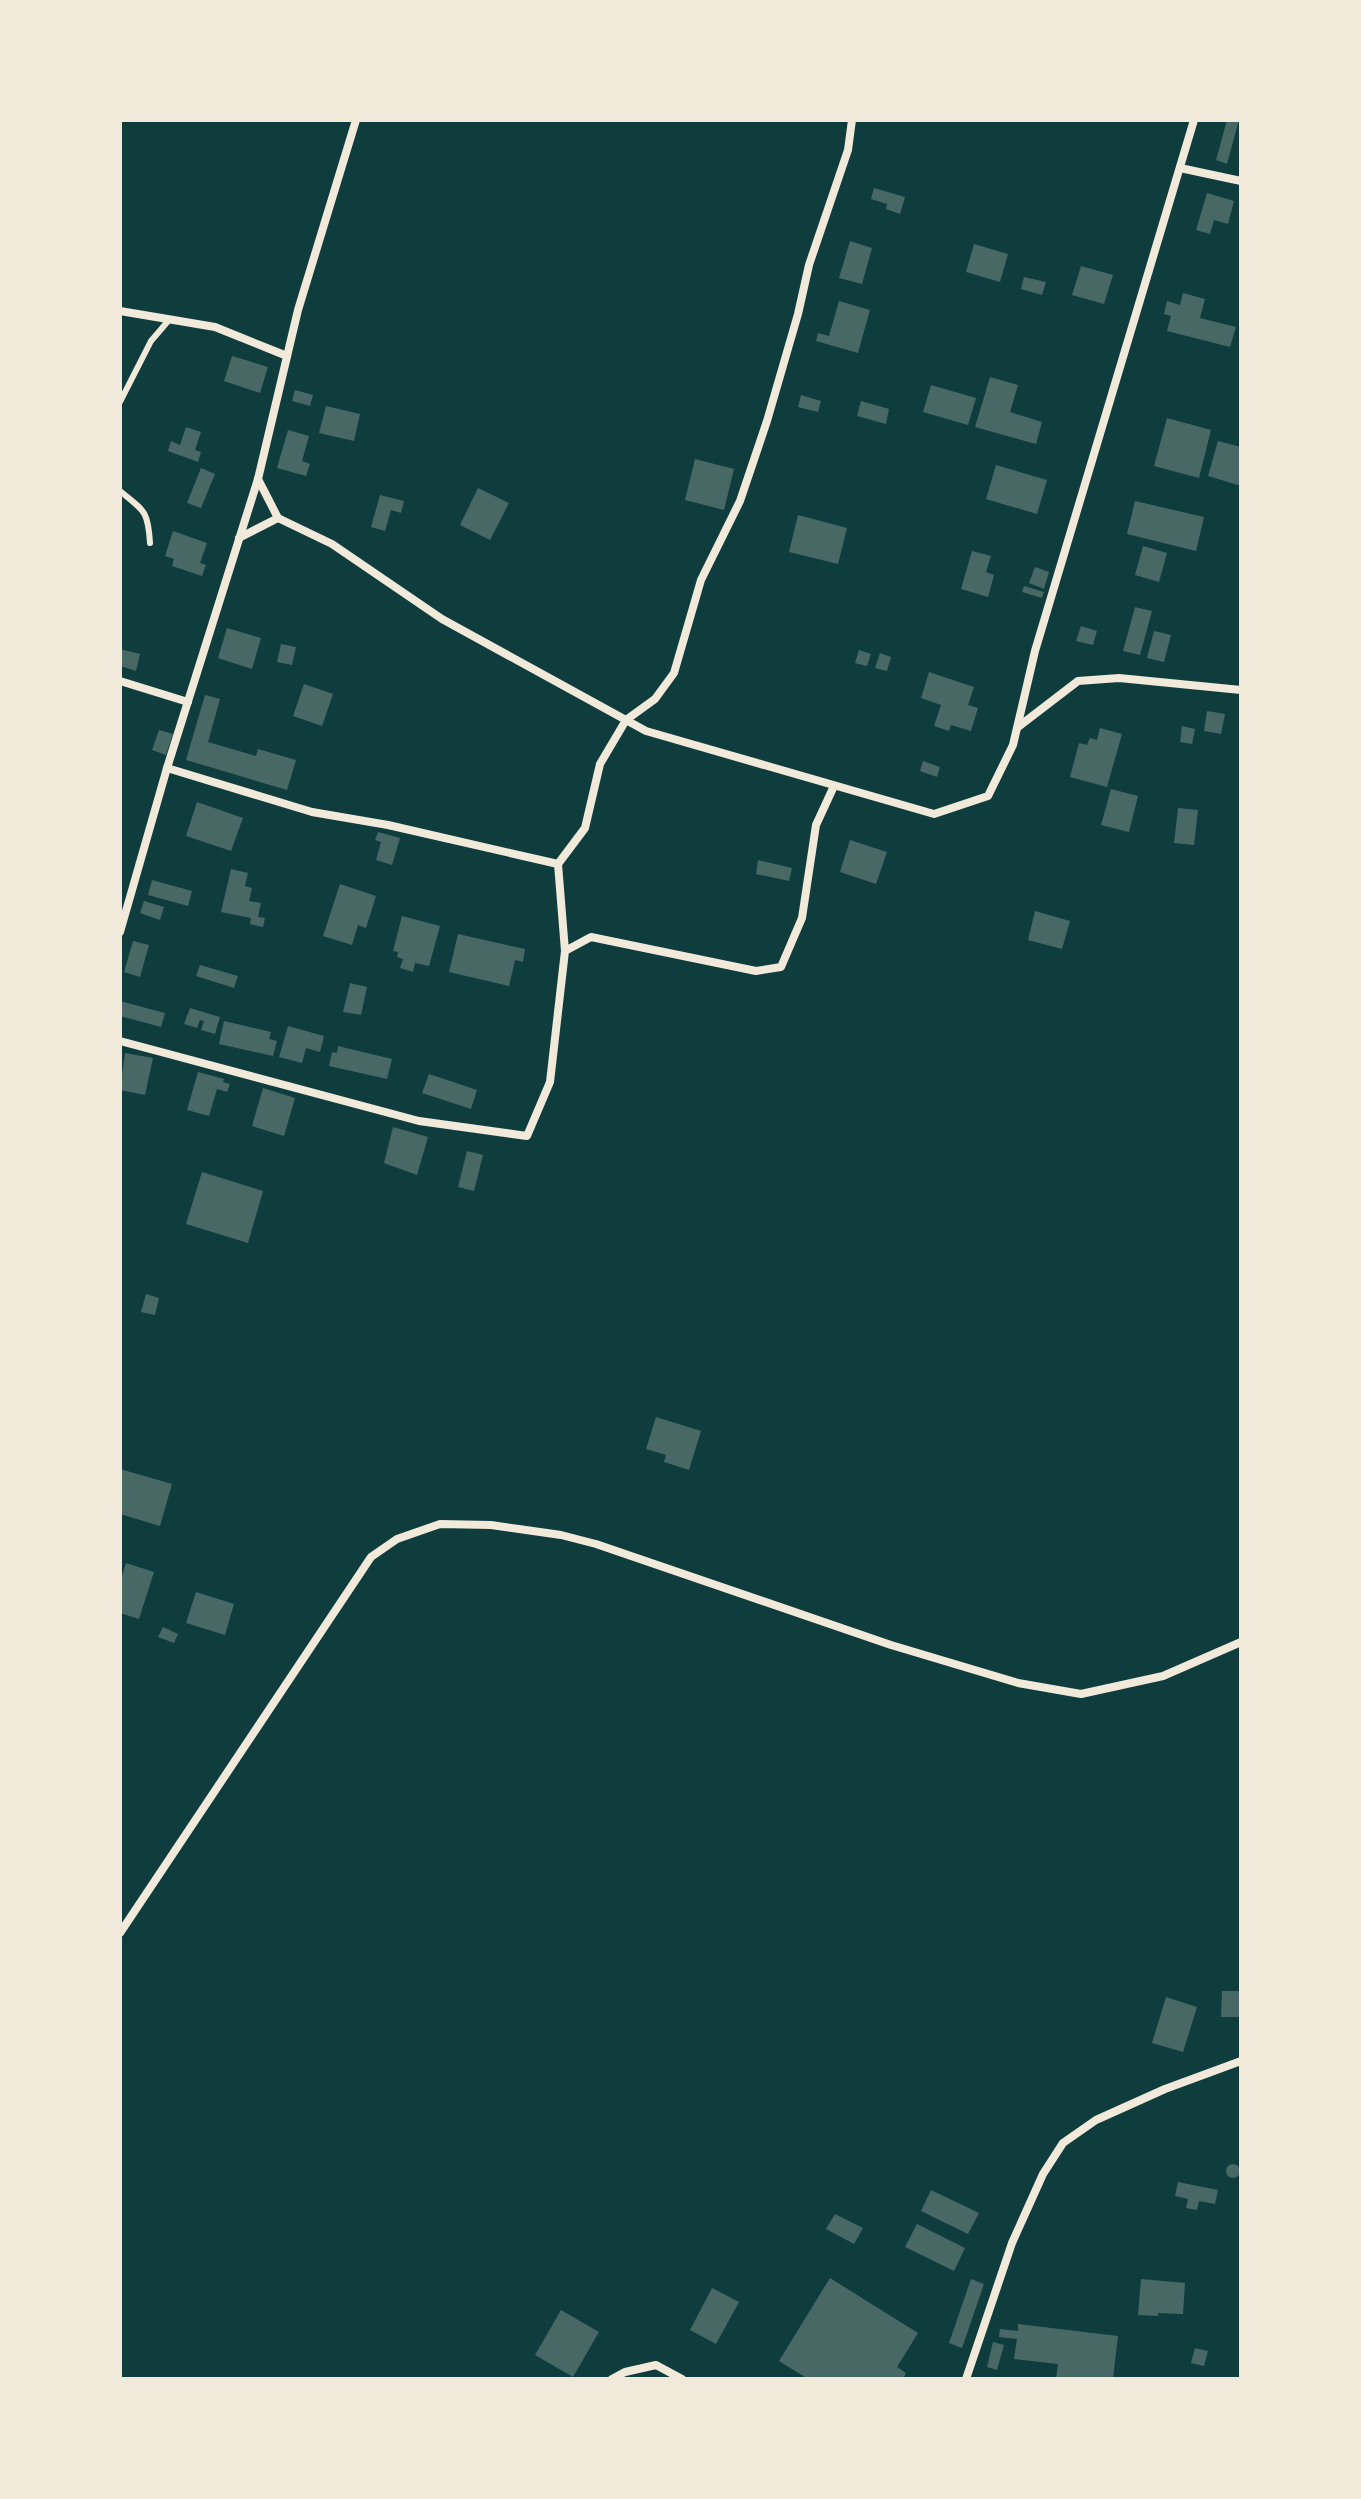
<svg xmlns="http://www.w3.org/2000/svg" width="1361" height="2499" font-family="'DejaVu Sans',sans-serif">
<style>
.building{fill:#486865}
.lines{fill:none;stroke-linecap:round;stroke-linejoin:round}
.service{stroke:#f1e9da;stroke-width:6}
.minor{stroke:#f1e9da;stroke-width:8}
</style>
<rect width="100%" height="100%" fill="#0f3d3e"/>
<g class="building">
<polygon points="1227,120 1239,120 1227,164 1216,160"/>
<polygon points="874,188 905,197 900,214 886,209 887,204 871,199"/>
<polygon points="1207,193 1234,201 1228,224 1214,220 1210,234 1196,230"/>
<polygon points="850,241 872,248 862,284 839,278"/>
<polygon points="974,244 1008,254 1000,282 966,272"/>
<polygon points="1081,266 1113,275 1104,304 1072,295"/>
<polygon points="1024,277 1046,282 1042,295 1021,289"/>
<polygon points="1183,293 1205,299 1200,318 1236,327 1230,347 1167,331 1171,316 1164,314 1167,301 1180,305"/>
<polygon points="839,301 870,310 858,353 816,341 818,333 829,336"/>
<polygon points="232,356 268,367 260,393 224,381"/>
<polygon points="990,377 1018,385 1010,412 1042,422 1036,444 975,427"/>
<polygon points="931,385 976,398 968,425 923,412"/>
<polygon points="295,390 313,395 310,406 292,401"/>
<polygon points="801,395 821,401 818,412 798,407"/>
<polygon points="861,401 889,409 886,424 857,416"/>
<polygon points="326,406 360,414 354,441 319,433"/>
<polygon points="1167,418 1211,430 1199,478 1154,466"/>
<polygon points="186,427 201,432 195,450 201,452 198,462 168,451 171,441 180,445"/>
<polygon points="288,430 309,436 302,461 310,464 306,476 277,468"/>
<polygon points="1218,441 1241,447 1241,486 1208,476"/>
<polygon points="695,459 734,469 724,510 685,500"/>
<polygon points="996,465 1047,480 1037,514 986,499"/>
<polygon points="201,468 215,474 201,508 187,503"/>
<polygon points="478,488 509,503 490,540 460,525"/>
<polygon points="380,495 404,501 401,513 391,510 385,531 371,527"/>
<polygon points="1135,501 1204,517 1196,551 1127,534"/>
<polygon points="798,515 847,528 838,564 789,552"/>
<polygon points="173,531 207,543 200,563 206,565 202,576 172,566 174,559 165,556"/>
<polygon points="1143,546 1167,553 1159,582 1135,575"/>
<polygon points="972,551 991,556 986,572 994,575 988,597 961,589"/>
<polygon points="1035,567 1049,572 1044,589 1029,583"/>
<polygon points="1024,586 1044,592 1042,598 1022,592"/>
<polygon points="1135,607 1152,611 1140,655 1123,651"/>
<polygon points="1081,626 1097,631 1093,645 1076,641"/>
<polygon points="227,628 261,638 252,669 218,658"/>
<polygon points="1154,631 1171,635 1164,662 1147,658"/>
<polygon points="281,644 296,647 292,665 277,662"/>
<polygon points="120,649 140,654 136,671 120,666"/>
<polygon points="859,650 871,654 867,666 855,663"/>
<polygon points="880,653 891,657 887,671 875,668"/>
<polygon points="929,672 974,687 968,705 978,708 971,731 951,725 949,731 934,726 941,705 921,698"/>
<polygon points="304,684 333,694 322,726 293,716"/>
<polygon points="205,695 220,699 208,742 256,756 258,749 296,760 287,790 186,760"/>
<polygon points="1207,711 1225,714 1221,734 1204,731"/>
<polygon points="1182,726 1195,729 1192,744 1180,742"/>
<polygon points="1100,728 1122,734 1107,787 1070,777 1079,743 1087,745 1090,738 1097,740"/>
<polygon points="159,730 173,734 166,755 152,750"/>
<polygon points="923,761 940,767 937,777 920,771"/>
<polygon points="1111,789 1138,796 1129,832 1101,825"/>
<polygon points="197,802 243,818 231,851 186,836"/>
<polygon points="1178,808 1198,810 1194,845 1174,843"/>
<polygon points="378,832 400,838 392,865 376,860 381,842 375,840"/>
<polygon points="850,840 887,852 876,884 840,872"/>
<polygon points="758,860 792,868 789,881 756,874"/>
<polygon points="231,869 248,873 245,886 252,888 249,901 261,903 258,917 265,918 263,927 250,924 251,918 221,912"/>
<polygon points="152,880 192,891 188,906 148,895"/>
<polygon points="340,884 376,896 366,928 358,925 352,945 323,936"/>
<polygon points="144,901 164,907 160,920 140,913"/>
<polygon points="1035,911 1070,921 1062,949 1028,940"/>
<polygon points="402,916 440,926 429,966 415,963 413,972 400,968 403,959 397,957 398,952 393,951"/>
<polygon points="458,934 525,949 523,962 515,960 509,986 449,972"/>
<polygon points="133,941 149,945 140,977 124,972"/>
<polygon points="200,965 238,976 234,988 196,976"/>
<polygon points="350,983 367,987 361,1015 343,1012"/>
<polygon points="120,1001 165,1013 161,1027 120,1016"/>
<polygon points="190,1008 220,1017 215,1034 201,1030 204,1021 200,1020 197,1028 184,1024"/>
<polygon points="224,1021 271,1032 269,1039 277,1041 273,1056 219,1044"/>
<polygon points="288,1026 324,1036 320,1052 306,1048 302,1063 279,1057"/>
<polygon points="338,1046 392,1059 387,1079 329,1066 332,1052 337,1053"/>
<polygon points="125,1053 153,1058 145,1095 120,1090"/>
<polygon points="198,1072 224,1079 223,1082 230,1084 227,1092 217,1089 209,1116 187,1110"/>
<polygon points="429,1074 477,1090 471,1109 422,1093"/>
<polygon points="263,1088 295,1098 284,1136 252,1126"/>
<polygon points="393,1127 428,1137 417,1175 384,1163"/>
<polygon points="467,1151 483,1155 474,1191 458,1187"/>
<polygon points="202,1172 263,1191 248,1243 186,1224"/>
<polygon points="146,1294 159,1298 155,1315 141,1312"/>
<polygon points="656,1417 701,1431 689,1470 664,1462 666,1455 646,1449"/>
<polygon points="120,1469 172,1484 160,1526 120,1514"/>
<polygon points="126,1563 154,1572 139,1619 120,1613 120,1582"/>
<polygon points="196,1592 234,1604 225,1635 186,1623"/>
<polygon points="163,1627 178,1634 174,1643 158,1637"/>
<polygon points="1222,1991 1241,1991 1241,2017 1221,2017"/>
<polygon points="1166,1997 1197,2007 1183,2052 1152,2043"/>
<circle cx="1233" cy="2171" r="7"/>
<polygon points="1178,2182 1218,2190 1215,2204 1199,2201 1197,2210 1186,2208 1188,2199 1175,2196"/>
<polygon points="931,2190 979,2213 968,2234 921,2211"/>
<polygon points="835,2214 863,2228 854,2244 826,2229"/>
<polygon points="917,2224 965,2248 954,2271 905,2247"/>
<polygon points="830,2278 918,2333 897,2367 906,2373 903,2379 808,2379 779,2361"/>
<polygon points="971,2279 984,2284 962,2348 949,2343"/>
<polygon points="1141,2279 1185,2283 1183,2314 1158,2313 1158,2316 1138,2315"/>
<polygon points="712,2288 739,2302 716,2344 690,2330"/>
<polygon points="561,2310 599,2332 573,2377 535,2355"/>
<polygon points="1018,2324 1118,2336 1113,2379 1056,2379 1058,2364 1014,2359 1017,2339 999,2337 1000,2329 1018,2331"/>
<polygon points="993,2342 1004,2345 997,2370 987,2367"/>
<polygon points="1195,2348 1208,2351 1204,2366 1191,2363"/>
</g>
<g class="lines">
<g class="service">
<polyline points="120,402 151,341 169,320"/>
<path d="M120 491C144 511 148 510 150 543"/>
</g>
<g class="minor">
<polyline points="1180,168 1241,181"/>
<polyline points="120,311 215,327 287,356"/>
<polyline points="258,479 278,518"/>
<polyline points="239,538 278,518 332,544 442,619 646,731 934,814 988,796 1013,745 1035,651 1194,120"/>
<polyline points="120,681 188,702"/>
<polyline points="1018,727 1078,681 1119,678 1241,690"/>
<polyline points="167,768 312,812 388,825 558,864 565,951"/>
<polyline points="558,864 585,828 600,764 626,720 655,699 674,673 701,580 740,501 767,421 798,314 809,265 848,150 852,120"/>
<polyline points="120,932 167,768 258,479 298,310 356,120"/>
<polyline points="120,1041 419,1121 527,1136 550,1082 565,951 591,937 756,971 781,967 802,918 816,825 834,786"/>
<polyline points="120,1933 371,1557 397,1539 440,1524 491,1525 561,1535 596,1544 891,1645 1018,1683 1081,1694 1163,1676 1241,1642"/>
<polyline points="612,2379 625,2372 656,2365 682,2379"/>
<polyline points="966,2379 1012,2243 1043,2174 1063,2143 1096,2120 1165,2089 1241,2061"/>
</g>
</g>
<rect width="1361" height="2499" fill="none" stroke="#f1e9da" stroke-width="244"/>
</svg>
